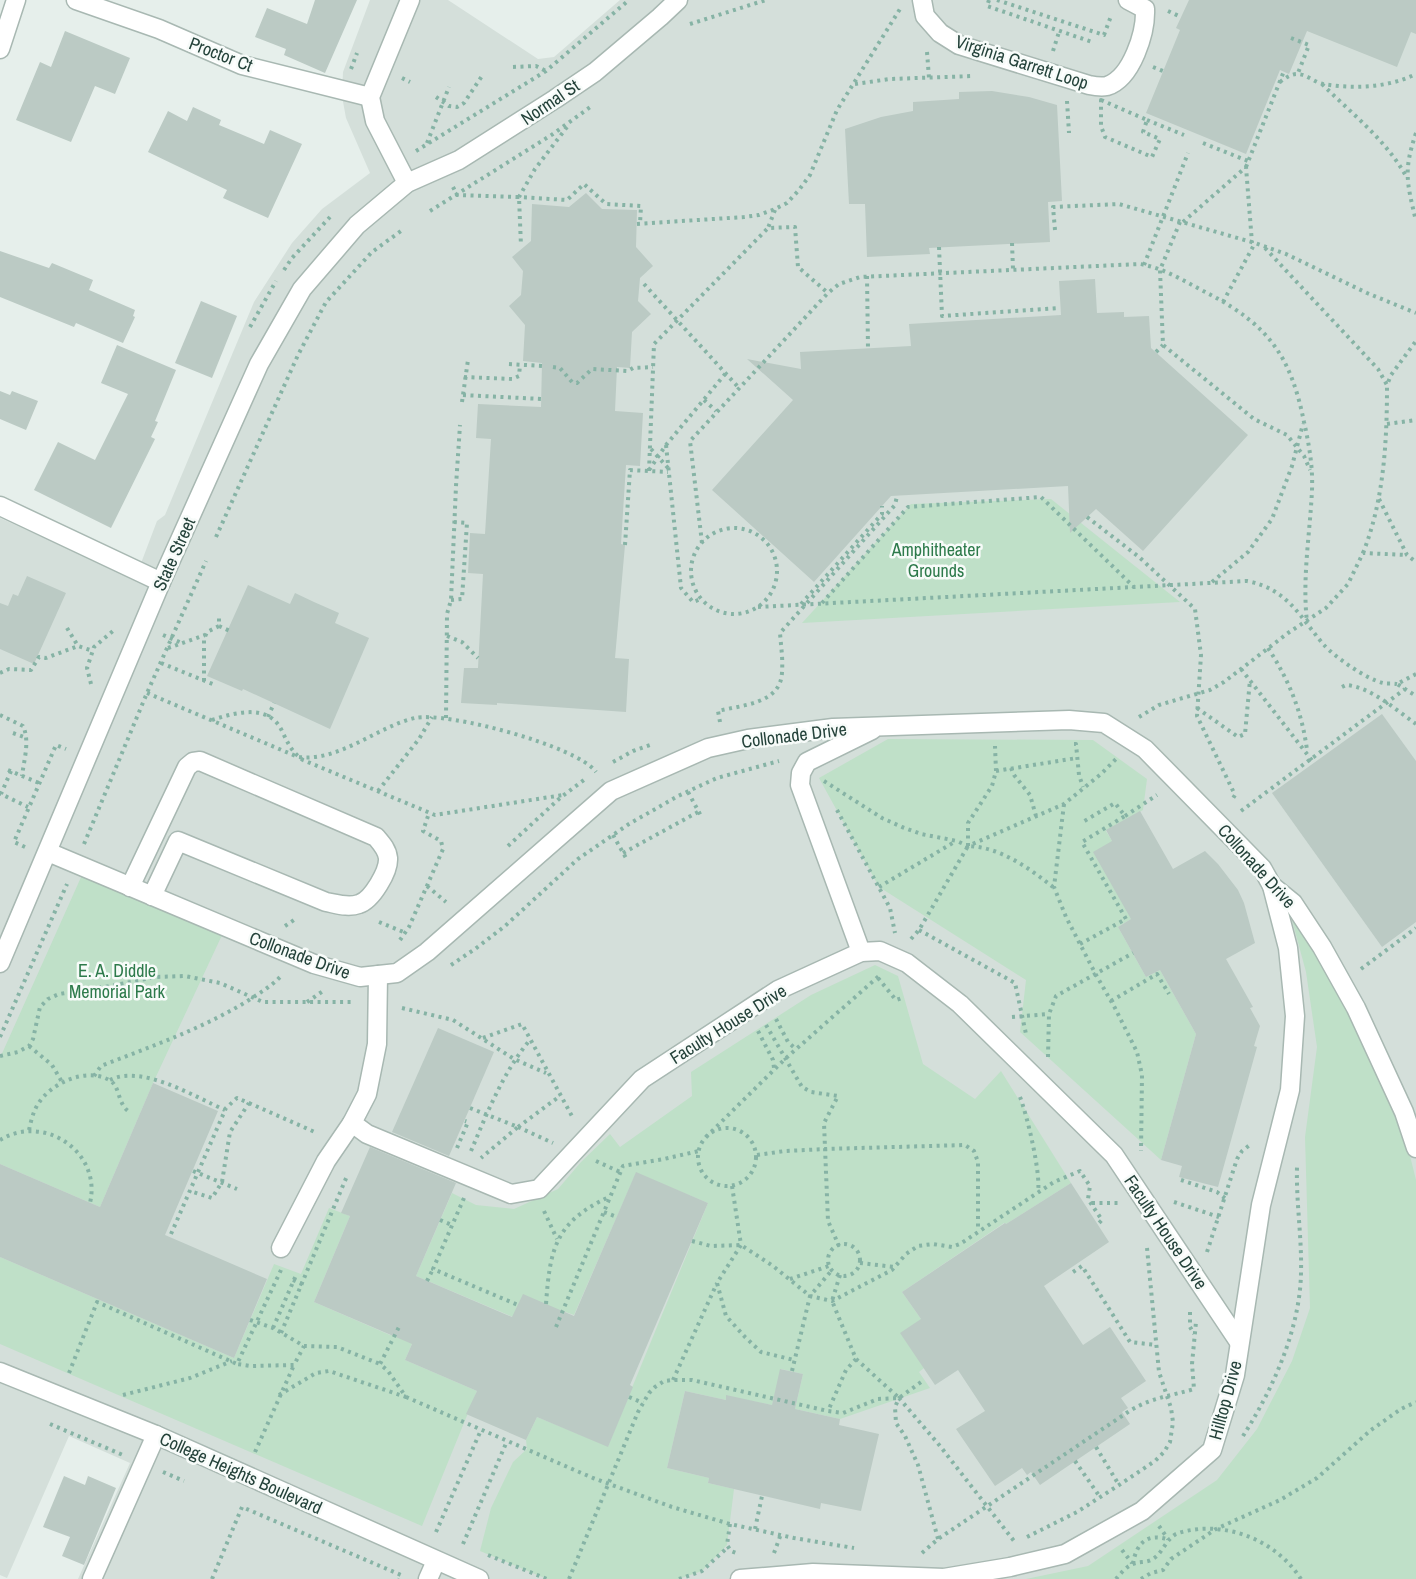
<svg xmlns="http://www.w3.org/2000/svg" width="1416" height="1579" font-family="'Archivo Narrow',sans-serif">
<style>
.built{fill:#d4dfda}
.green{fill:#bfe0c8}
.building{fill:#bbcac4}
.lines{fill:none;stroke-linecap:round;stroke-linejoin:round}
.minor-casing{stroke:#a8b8b2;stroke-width:21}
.path{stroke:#86b3a5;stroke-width:4;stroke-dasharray:3 4.5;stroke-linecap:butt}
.minor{stroke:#fff;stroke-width:18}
.labels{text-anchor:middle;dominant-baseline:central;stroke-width:5;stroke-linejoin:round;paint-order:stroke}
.street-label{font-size:18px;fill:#24423a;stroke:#f7fbf9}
.park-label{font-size:18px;fill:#2d7a4b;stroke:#f7fbf9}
</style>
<rect width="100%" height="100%" fill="#e6efeb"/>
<polygon class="built" points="370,0 448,0 538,59 554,57 620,0 1416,0 1416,1579 78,1579 130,1463 69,1436 7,1578 0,1575 0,518 135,579 157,521 165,515 254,302 292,243 322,209 370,173 346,118 342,96 343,72"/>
<g class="green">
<polygon points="1051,499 1180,602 802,623 911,504"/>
<polygon points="888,739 1093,740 1147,779 1143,810 1106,831 1112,841 1131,919 1118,927 1146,977 1160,970 1196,1034 1161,1160 1020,1032 1026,980 879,887 819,778"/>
<polygon points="82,875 223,933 153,1083 100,1207 0,1164 0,1058"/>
<polygon points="1289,909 1350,1014 1407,1144 1416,1180 1416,1579 1026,1579 1088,1566 1217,1480 1257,1429 1292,1361 1310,1308 1305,1137 1317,1047 1306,972"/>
<polygon points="875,965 898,976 923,1064 975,1099 1001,1071 1071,1183 1006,1224 1004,1223 902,1292 921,1319 924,1368 919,1372 930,1388 840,1419 795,1409 803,1374 781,1369 772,1405 726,1396 726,1400 685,1391 667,1468 709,1478 708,1483 734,1489 727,1545 702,1571 679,1579 547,1579 480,1551 491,1508 513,1462 527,1449 526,1440 537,1417 608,1446 708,1203 636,1173 574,1315 560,1310 513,1317 416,1276 452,1193 476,1205 514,1209 558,1189 581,1162 610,1134 620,1147 692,1096 691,1072 811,995"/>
<polygon points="329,1208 350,1216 314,1302 390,1335 417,1332 405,1360 477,1391 422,1526 0,1344 0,1257 234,1358 274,1264 301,1274"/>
</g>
<g class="building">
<polygon points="315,0 357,0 325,73 284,55 286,49 255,37 267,8 307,24"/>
<polygon points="1189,0 1416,0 1416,34 1411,32 1397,67 1307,31 1289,74 1280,70 1246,154 1146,113 1180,30 1176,28"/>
<polygon points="65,31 130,58 115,94 95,86 71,142 16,120 40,62 51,67"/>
<polygon points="992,91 1029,97 1057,105 1062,201 1048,202 1050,242 929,248 930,254 867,257 865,204 849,204 845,129 881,117 913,111 913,102 959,99 959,92"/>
<polygon points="193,107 221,120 219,125 264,144 270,130 302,144 268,218 223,198 227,190 148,152 168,111 187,121"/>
<polygon points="586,193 602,209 637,210 636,247 653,266 640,278 638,301 651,314 632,332 630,368 617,367 615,411 643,413 640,466 626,465 621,544 625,545 615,658 629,659 626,712 497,703 497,705 461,703 464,668 478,668 483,574 468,573 470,533 485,534 491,439 476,438 478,404 541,407 542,363 523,361 525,325 509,306 521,295 523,271 512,257 531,241 532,204 569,207"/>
<polygon points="0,251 49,268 52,263 93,280 89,290 135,310 133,316 135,317 123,343 76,323 74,327 0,297"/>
<polygon points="1095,279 1097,313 1124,312 1124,317 1149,316 1151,348 1248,435 1143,551 1096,509 1070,533 1068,486 891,496 814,582 712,490 793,400 747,359 801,369 800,352 911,346 909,324 1061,315 1059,281"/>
<polygon points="201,301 237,316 212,378 175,363"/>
<polygon points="117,345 176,370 155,421 158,422 151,437 155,439 111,528 34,490 58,442 95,460 128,394 101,383"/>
<polygon points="0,391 10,395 12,391 38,401 26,430 0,419"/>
<polygon points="27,576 66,593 34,664 0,649 0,603 8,606 13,594 18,596"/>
<polygon points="248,585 290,604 295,593 314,602 339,613 335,623 369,638 330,729 243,689 242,691 207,676"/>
<polygon points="1382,714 1416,761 1416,922 1382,947 1272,793"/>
<polygon points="1140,811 1173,869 1205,851 1218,864 1238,890 1244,903 1255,943 1226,959 1253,1007 1250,1008 1260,1026 1254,1046 1257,1047 1218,1187 1179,1177 1182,1166 1161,1160 1196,1034 1160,970 1146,977 1118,927 1131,919 1093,852 1112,841 1106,830"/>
<polygon points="438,1028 494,1052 449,1156 392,1132"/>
<polygon points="153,1083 218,1111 165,1235 267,1279 234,1358 0,1257 0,1164 100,1207"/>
<polygon points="370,1147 456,1183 416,1276 512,1317 523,1294 574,1316 636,1172 708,1203 630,1385 633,1387 608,1447 537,1417 526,1440 466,1414 477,1391 405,1360 412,1344 314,1302 350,1216 341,1213"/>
<polygon points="1071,1183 1109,1242 1044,1286 1083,1345 1110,1327 1146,1381 1121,1398 1128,1408 1122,1412 1130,1424 1040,1485 1031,1472 1027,1475 1022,1468 995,1486 956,1429 985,1411 958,1370 935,1385 900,1333 921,1319 902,1292 1005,1223 1006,1224"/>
<polygon points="780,1369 803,1374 795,1409 840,1419 839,1425 879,1434 861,1511 821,1503 820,1509 708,1483 709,1478 667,1468 685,1391 726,1400 726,1395 772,1405"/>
<polygon points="64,1476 85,1485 88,1476 116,1488 84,1565 62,1556 70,1537 43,1527"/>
</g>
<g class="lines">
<g class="minor-casing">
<g id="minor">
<polyline points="76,0 159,29 242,65 370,97"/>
<path d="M922 0 925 16 940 33 959 45 1089 85C1094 86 1102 87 1107 86 1132 78 1146 32 1145 9L1128 0"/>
<polyline points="0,49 16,0"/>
<polyline points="407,183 375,121 370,97 410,0"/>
<polyline points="0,506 161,582"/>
<polyline points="48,852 314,964 360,977 397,973 427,952 611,791 708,748 748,739 833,728 1069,720 1104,723 1145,749 1262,868 1272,886 1293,903 1322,947 1356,1008 1404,1112 1416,1148"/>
<path d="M130 887 187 767 193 762 200 761 376 837C381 843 387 849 388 858 389 871 372 900 359 904 348 908 337 904 326 902L178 841 152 896"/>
<polyline points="861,952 800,785 801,773 807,762 872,730"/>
<polyline points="0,963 161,582 259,364 302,289 357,225 407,183 459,160 555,99 595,72 660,17 678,0"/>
<polyline points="378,975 377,1044 367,1094 352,1123 367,1134 511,1194 539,1189 642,1079 778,990 861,952 880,951 907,963 960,1004 1114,1155 1239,1342"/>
<polyline points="281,1248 326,1161 352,1123"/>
<polyline points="0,1372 156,1435 479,1579"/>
<polyline points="92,1579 156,1435"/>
<polyline points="428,1579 436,1561"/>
<polyline points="740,1579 813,1573 944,1578 1010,1567 1065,1554 1142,1511 1212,1450 1235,1375 1261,1205 1290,1090 1295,1016 1288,948 1272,886"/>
</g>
</g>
<g class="path">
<polyline points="989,0 987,6 1092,42"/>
<polyline points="997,0 1104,35 1111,16"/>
<polyline points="1168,11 1181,17"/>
<polyline points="690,24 766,0"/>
<polyline points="1291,38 1309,45 1298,73"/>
<polyline points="1053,51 1059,32"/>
<polyline points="927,52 929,78"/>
<polyline points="513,67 536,66 546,71"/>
<polyline points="1153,67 1163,71"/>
<polyline points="351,69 357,53"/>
<polyline points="402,78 410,82"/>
<path d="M1280 82C1285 78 1291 74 1297 74 1306 74 1314 82 1323 84 1354 89 1387 88 1416 74"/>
<polyline points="855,84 890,79 973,76"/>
<path d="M1322 84C1351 113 1386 140 1406 176"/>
<polyline points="436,97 449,106 457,107 464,103 482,76"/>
<polygon points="1101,100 1147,120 1143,132 1160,139 1152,157 1105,137 1101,126"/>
<polyline points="1067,101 1069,133"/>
<polyline points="1147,120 1184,135"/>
<polyline points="567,127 535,169 519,197 567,200 584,184 606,204 641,206 640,224"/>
<path d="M1416 133C1403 171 1407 183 1416 221"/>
<polyline points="427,143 449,87"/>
<polyline points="1203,143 1248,161"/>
<polyline points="416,151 546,71 629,0"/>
<polyline points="1246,167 1284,71"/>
<polyline points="453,187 457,195 519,197 521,246"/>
<polyline points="775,210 768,228 795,227 798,267 828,293"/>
<polyline points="430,211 553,134 593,105"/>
<polyline points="1180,222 1160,270 1163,345 1254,419 1287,435 1304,456 1310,470"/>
<polyline points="1183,222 1246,167 1252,243"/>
<polyline points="637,224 744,217 759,215 775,209 787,203 799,190 810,175 837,110 900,9"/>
<polyline points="1055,230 1053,207 1119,204 1255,243 1286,254 1367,293 1416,313"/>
<polyline points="1012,243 1013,269"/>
<polyline points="939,247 942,316 1060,308"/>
<polyline points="1265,248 1378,369 1387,385 1391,375 1416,341"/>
<polyline points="1144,265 1188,153"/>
<polyline points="284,270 292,258 330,217"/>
<polyline points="867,276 868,348"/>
<polyline points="644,284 739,388"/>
<polyline points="1223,302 1255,243"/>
<polyline points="250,327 276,281"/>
<polyline points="1156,352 1163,345"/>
<polyline points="509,364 542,366"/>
<polyline points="553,367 560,368 572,382 577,383 592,369 628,371 633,368 653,367"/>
<polyline points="464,377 512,379 519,376 520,365"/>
<polyline points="463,395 541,399"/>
<polyline points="704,400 716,411"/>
<polyline points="462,402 468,360"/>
<polyline points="1387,424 1416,420"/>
<polyline points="666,445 681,588 693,602 701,599"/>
<polyline points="651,449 668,468"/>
<polyline points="649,470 666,445 726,373"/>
<polyline points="649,471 654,344 768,228"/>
<polyline points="1379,499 1407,555 1416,562"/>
<polyline points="1087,517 1139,557 1195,609 1201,655 1197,716 1235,795 1232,800"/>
<circle cx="734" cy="571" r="43"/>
<polyline points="216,537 298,355 326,302 372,252 401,231"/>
<path d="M702 543 690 441 828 293 839 284 860 277 1140 264C1165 268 1189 284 1211 295 1269 326 1291 357 1304 422 1309 444 1313 467 1312 490 1310 534 1302 578 1307 622"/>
<polyline points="625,545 630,470 668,472"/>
<path d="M1363 553C1384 500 1387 442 1387 385"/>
<polyline points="1212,582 1248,552 1272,519 1292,466 1303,424"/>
<polyline points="451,600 462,599 467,523 454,522"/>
<polyline points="822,603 908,507 1041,497 1134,587"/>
<polyline points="801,604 882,514 882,506"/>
<path d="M758 607 1247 581C1288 589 1299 616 1324 645 1335 657 1366 679 1383 683 1387 684 1392 683 1397 684"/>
<polyline points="219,626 230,631"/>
<polyline points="67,628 78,646 93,651"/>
<polyline points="163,635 182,643"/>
<polyline points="447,636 462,642 478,658"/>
<polyline points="168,648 205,635"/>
<path d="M1268 648C1289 680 1302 712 1307 750"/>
<polyline points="161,663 215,685"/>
<polyline points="1241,669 1314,763"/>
<polyline points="0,673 9,669 31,670 39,657 46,658 78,646"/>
<polyline points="1416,674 1397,684 1416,696"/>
<polyline points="204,681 204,639 207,632 219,626 219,614"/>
<polyline points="91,684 87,668 94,647 113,631"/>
<path d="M1342 687 1346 685C1371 687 1396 710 1416 724"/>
<path d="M147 693 298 757C340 762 376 727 415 718 446 711 578 746 596 772"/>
<polyline points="1197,708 1238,737 1245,734 1250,680"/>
<path d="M0 715 23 726C30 741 24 760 22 776"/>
<polyline points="268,717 274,703"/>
<polyline points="1139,717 1159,705 1210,690 1224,682 1288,633 1326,608 1348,584 1363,553 1407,555"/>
<polyline points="446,718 447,614 451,600 456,486 460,425"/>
<path d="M212 720C234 713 267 703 281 729 287 741 291 752 303 760L435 815 563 795"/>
<path d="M720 722 718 711C742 705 781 704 782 672 783 659 781 646 780 633L895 505 897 496"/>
<polyline points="13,733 27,738"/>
<polyline points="1074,744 1076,744 1079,775 1083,787"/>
<polyline points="613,762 633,751 653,744"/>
<polyline points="1011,768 1014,775 1030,795 1036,816"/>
<polyline points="8,770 39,783"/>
<polyline points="11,771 1,794 28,807"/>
<polyline points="996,771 1077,758"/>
<polyline points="824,781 882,818 902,827 921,834 957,841 968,846 1064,804 1101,774 1117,758"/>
<polyline points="378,791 419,739 432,717"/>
<polyline points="688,792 701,816"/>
<polyline points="1064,804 1054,887 1066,917 1095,973 1115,1008 1137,1052 1142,1075 1141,1151"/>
<polyline points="837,810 890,908 895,933"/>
<polyline points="1241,811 1405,689"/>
<polyline points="1125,816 1157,795"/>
<polyline points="613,835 626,858"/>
<polyline points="84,844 147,693 206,561"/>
<polyline points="508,846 560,798 584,780"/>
<polyline points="968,846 968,823 992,786 996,771 995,746"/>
<polyline points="25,847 14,842 56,745 66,749"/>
<polyline points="623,853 698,812"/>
<polyline points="427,886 446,902"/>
<polyline points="879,887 956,841"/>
<polyline points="379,922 406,933"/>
<polyline points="285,926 297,918"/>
<polyline points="919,930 1015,983 1026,1034"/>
<path d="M911 939 919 930 968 846C1000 847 1029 868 1053 887"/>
<polyline points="400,940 409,927 443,849 441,841 423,831 429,813"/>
<polyline points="1080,944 1126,919 1082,842 1125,816 1115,803 1081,823"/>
<polyline points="451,965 475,949 505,926 578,859 629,824 678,796 717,778 779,761"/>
<polyline points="1361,969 1416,928"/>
<polyline points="878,978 896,1000 902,998"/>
<polyline points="1111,1001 1157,974 1169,994"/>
<polyline points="307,1002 323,991"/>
<polyline points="402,1008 453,1020 514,1059 546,1073"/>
<polyline points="1012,1017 1049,1014"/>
<polyline points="776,1019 788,1042 796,1049"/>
<polyline points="766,1025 802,1087 811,1092 838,1096 824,1123 828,1221 839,1246"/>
<polyline points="758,1031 773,1060 774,1068"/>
<polyline points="0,1037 67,884"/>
<polyline points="483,1038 522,1024 573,1118"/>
<polyline points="29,1046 52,1065 62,1082"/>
<polyline points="0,1056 18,1052 29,1046 33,1039 40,1007 48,999 59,994 116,985 155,977 185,976 220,983 263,1002 355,1002"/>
<polyline points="1048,1057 1049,1014 1056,996 1133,953"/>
<path d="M94 1076 101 1066C152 1046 202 1029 249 1000 261 992 272 986 282 975"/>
<path d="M110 1080C142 1064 195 1097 225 1110"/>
<path d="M1020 1097C1027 1115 1041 1173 1038 1192"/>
<polyline points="249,1103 317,1133"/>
<polyline points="470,1108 518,1127 481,1158"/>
<polyline points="518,1127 553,1143"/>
<polyline points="518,1127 560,1096"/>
<circle cx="727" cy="1157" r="29"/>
<path d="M29 1130C31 1121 33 1112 38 1104 51 1083 86 1067 109 1080 120 1085 117 1102 128 1111"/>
<polyline points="706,1137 785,1059 879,976"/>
<path d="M0 1140C44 1113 102 1152 90 1203"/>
<polyline points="457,1148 468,1122 465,1121"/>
<path d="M471 1151C487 1113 503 1073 529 1041"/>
<polyline points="757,1155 785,1151 825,1149 965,1145 974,1151 978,1162 978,1231"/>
<polyline points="596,1161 620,1172"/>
<polyline points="193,1171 237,1189"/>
<polyline points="1181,1180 1217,1192 1226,1199"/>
<polyline points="732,1186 741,1245 717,1283 726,1316 745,1337 761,1352 794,1360"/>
<polyline points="464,1198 433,1269 518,1305"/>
<polyline points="1174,1202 1219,1217"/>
<polyline points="1092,1203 1119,1203"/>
<polyline points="544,1211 557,1239"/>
<polyline points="604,1212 617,1217"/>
<polyline points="440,1220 452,1225"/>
<polyline points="171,1234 226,1108 237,1098 249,1103 230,1132 222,1182 212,1198 190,1191"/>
<polyline points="692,1241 711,1246 741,1245 773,1266 810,1296 832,1301 892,1270 906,1254 918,1246 933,1244 952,1247 960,1244 1054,1182 1080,1171 1090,1186 1088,1199 1102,1220 1098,1224"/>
<circle cx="844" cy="1260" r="16"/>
<polyline points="1207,1252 1237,1159 1242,1151 1251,1144"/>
<polyline points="860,1263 895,1267"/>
<polyline points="281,1270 237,1364 251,1366 294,1365 304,1346"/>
<polyline points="1073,1272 1082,1266 1130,1342 1156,1345"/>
<polyline points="840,1275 832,1301 856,1359 898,1397"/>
<polyline points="790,1279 829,1266"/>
<polyline points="293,1280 306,1286"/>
<polyline points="427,1281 433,1269"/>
<path d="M546 1304C550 1249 555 1222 609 1197"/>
<polyline points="1190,1312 1190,1327 1194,1334"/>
<polyline points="250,1320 273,1328 304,1346 337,1347 380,1364"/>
<polyline points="556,1327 623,1166 664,1159 699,1151"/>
<polyline points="273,1328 297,1273"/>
<polyline points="281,1333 347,1176"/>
<polyline points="856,1359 846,1370 828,1411 843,1413 878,1399 899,1398 924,1380"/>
<polyline points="792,1371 810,1296 832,1270"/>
<polyline points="69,1373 97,1302 237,1364"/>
<polyline points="673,1380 717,1283"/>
<polyline points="123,1395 190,1378 232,1361"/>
<polyline points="279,1395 316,1373 329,1371 406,1397 388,1371 380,1364 400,1325"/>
<polyline points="406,1397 593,1478 672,1507 730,1524 794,1538 854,1548"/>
<polyline points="629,1397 643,1403"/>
<polyline points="50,1424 123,1455"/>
<path d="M1243 1436C1273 1389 1300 1329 1301 1273 1302 1238 1296 1202 1297 1167"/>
<polyline points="1096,1447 1119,1485"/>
<polyline points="255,1452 294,1365"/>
<polyline points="1075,1461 1100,1497"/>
<polyline points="163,1472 184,1481"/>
<polyline points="730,1524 727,1545 731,1551 739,1554"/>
<polyline points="1159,1526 1168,1539"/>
<polyline points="755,1529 762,1496"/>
<polyline points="436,1532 481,1430"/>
<polyline points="1027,1537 1077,1512 1119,1485 1155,1461 1164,1452 1170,1442 1173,1422 1171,1408 1159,1372 1147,1248"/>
<polyline points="938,1539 918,1465 905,1436 896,1423 895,1407 899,1398 940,1446 1014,1541"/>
<polyline points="463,1544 507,1441"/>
<polyline points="1122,1550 1132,1563"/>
<polyline points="774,1553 781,1534"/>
<path d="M922 1553 938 1539 1131 1410C1153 1397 1171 1396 1194 1389L1192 1364 1196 1322"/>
<polyline points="488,1555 547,1579"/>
<path d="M1133 1564C1136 1543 1148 1532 1169 1540"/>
<polyline points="212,1579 242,1507 401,1575 399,1579"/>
<polyline points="569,1579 638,1412 649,1393 655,1387 664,1381 673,1380 692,1380 828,1411"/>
<polyline points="679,1579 702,1571 728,1547"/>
<path d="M1116 1579C1120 1574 1127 1566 1133 1564 1139 1561 1145 1563 1151 1560 1163 1554 1165 1540 1176 1534 1183 1531 1191 1530 1199 1529 1239 1526 1279 1545 1301 1579"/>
<polyline points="1141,1579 1151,1573 1163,1570 1171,1559 1216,1529 1280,1500 1317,1478 1371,1430 1401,1409 1416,1402"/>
</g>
<use href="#minor" class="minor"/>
</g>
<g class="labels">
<g class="street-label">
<text transform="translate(221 54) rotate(21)">Proctor Ct</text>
<text transform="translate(1022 62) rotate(18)">Virginia Garrett Loop</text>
<text transform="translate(550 102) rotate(-34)">Normal St</text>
<text transform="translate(174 554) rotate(-66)">State Street</text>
<text transform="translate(794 735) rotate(-7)">Collonade Drive</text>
<text transform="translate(1257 866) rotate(48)">Collonade Drive</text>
<text transform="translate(300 955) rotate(20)">Collonade Drive</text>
<text transform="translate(728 1024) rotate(-32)">Faculty House Drive</text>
<text transform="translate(1166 1232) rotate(56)">Faculty House Drive</text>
<text transform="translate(1225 1400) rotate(-75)">Hilltop Drive</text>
<text transform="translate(241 1473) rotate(24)">College Heights Boulevard</text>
</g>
<g class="park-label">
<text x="936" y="549">Amphitheater<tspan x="936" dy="21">Grounds</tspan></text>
<text x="117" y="970">E. A. Diddle<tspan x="117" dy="21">Memorial Park</tspan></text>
</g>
</g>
</svg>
